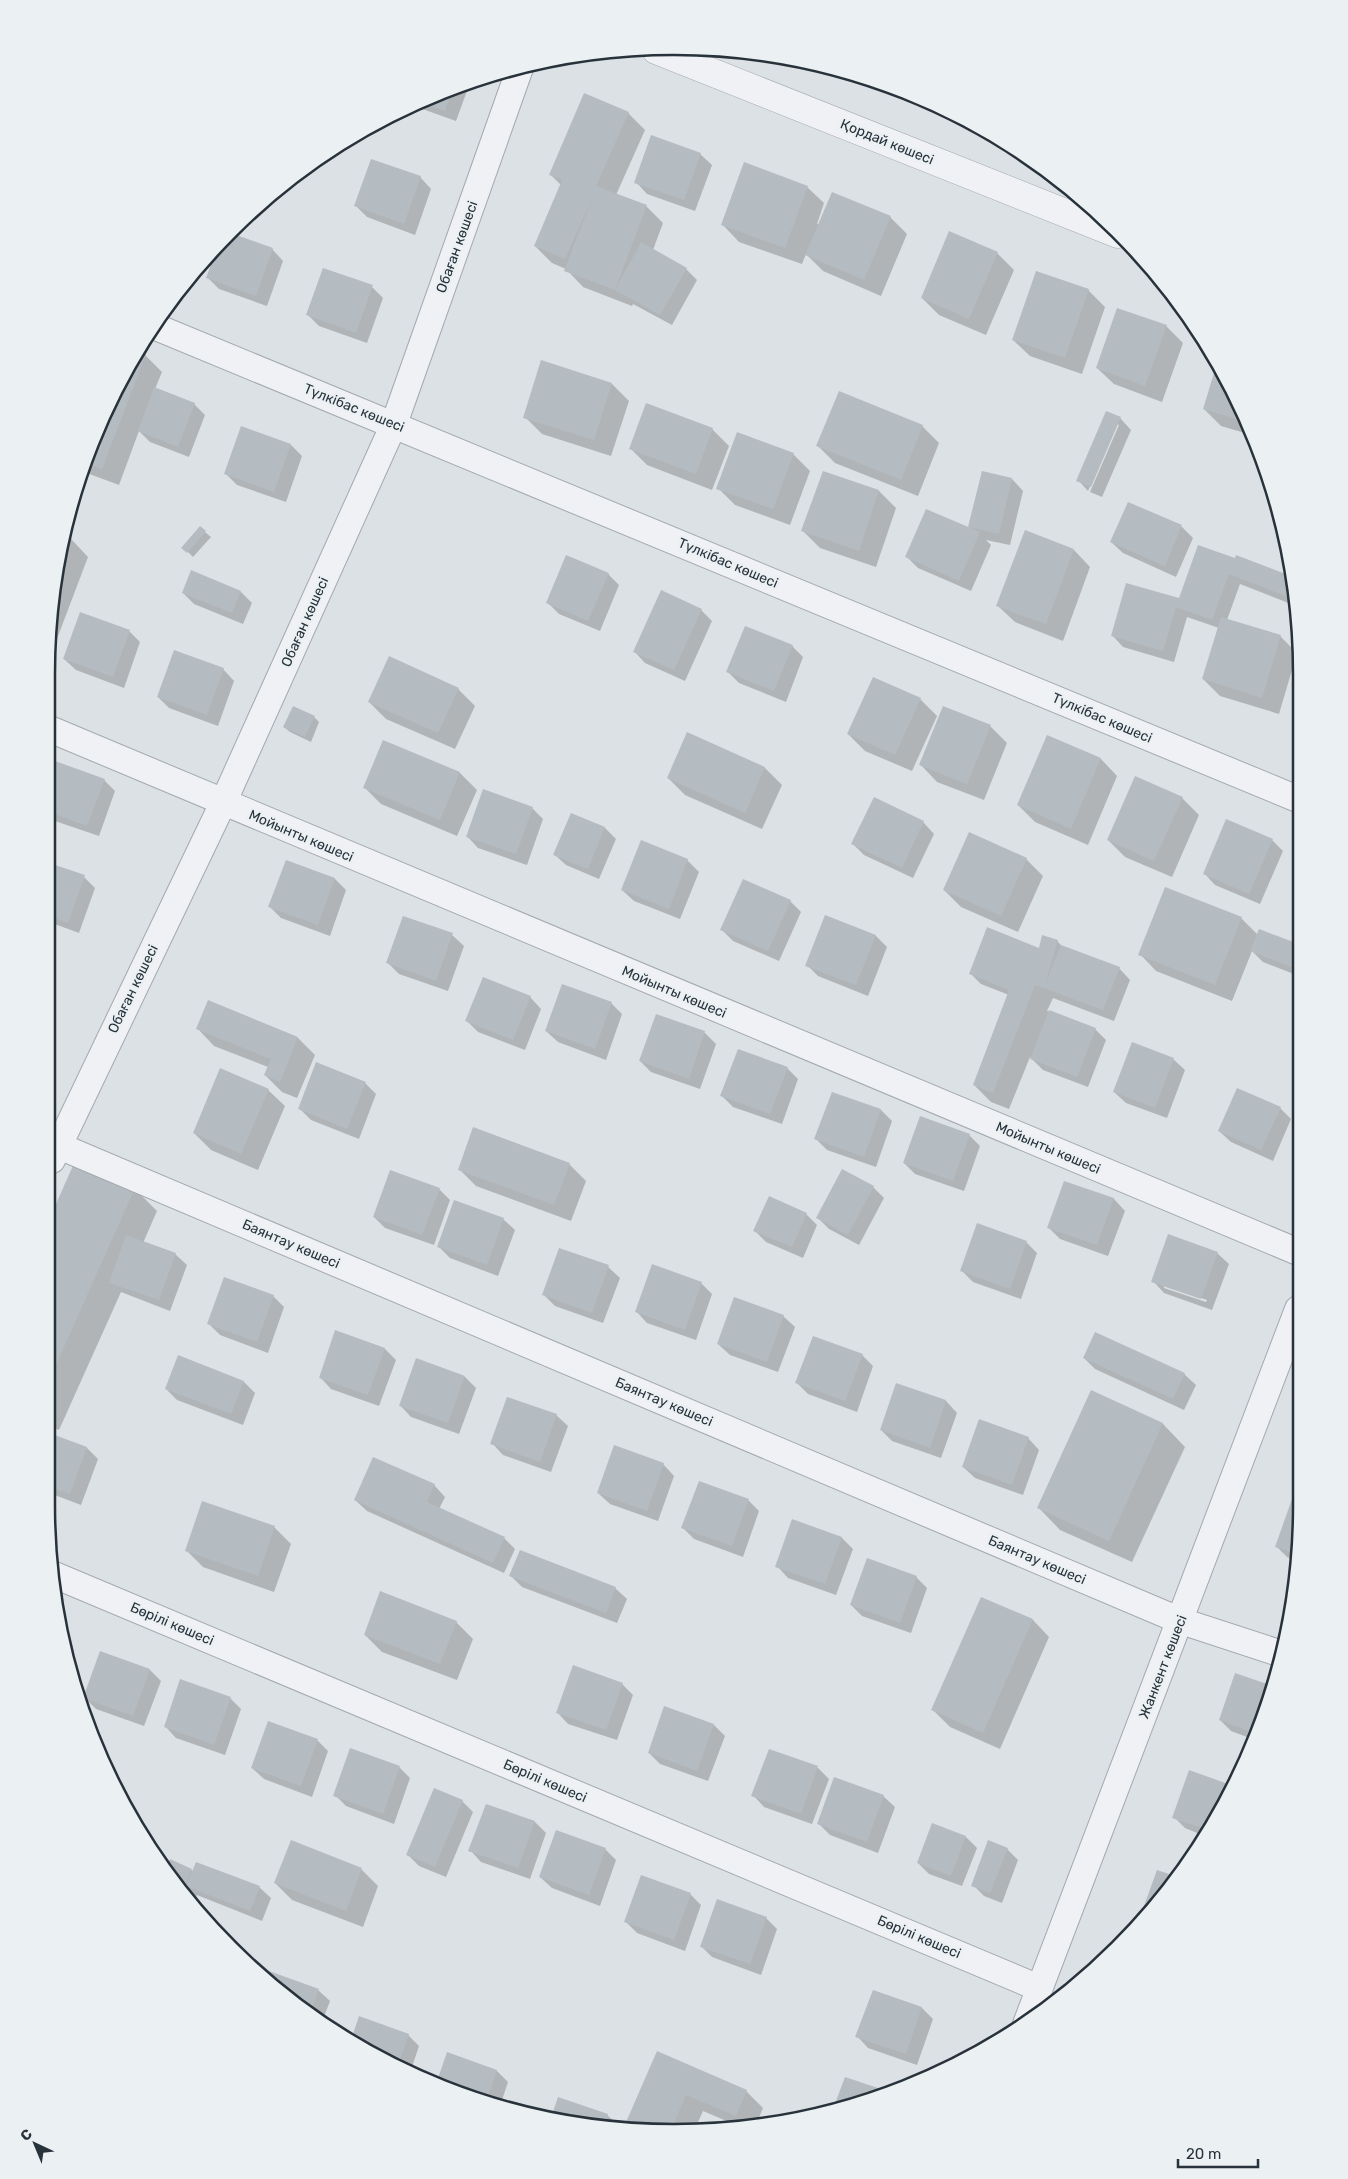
<svg xmlns="http://www.w3.org/2000/svg" width="1348" height="2179" font-family="Rubik,sans-serif">
<style>
.shadow{fill:#0003;fill-rule:evenodd}
.building{fill:#b4bcc2}
.lines{fill:none;stroke-linecap:round;stroke-linejoin:round}
.minor-casing{stroke:#a2a9af;stroke-width:28}
.tertiary-casing{stroke:#a2a9af;stroke-width:29}
.minor{stroke:#eff1f4;stroke-width:26}
.tertiary{stroke:#eff1f4;stroke-width:28}
.labels{text-anchor:middle;dominant-baseline:central;stroke-width:4.5;stroke-linejoin:round;paint-order:stroke}
.street-label{font-size:14px;fill:#27323b;stroke:#ebf0f3}
.rim{fill:none;stroke:#27323b;stroke-width:2.5}
</style>
<rect width="100%" height="100%" fill="#dce1e5"/>
<g class="shadow">
<polygon points="471,80 456,121 414,106"/>
<polygon points="628,113 645,130 616,195 646,206 663,223 653,250 686,269 697,280 672,325 633,304 632,306 583,287 566,269 552,263 535,246 561,185 550,174"/>
<polygon points="700,154 712,165 695,211 647,194 636,182"/>
<polygon points="420,177 431,189 415,235 367,217 355,205"/>
<polygon points="807,187 824,203 817,224 890,217 907,234 881,296 823,271 806,254 802,264 739,242 723,225"/>
<polygon points="230,234 272,249 283,261 267,306 219,289 207,277 219,246"/>
<polygon points="997,253 1014,270 986,335 939,315 922,298"/>
<polygon points="372,287 383,298 367,343 319,326 308,315"/>
<polygon points="1088,290 1105,307 1082,374 1030,356 1013,340"/>
<polygon points="1166,326 1183,343 1162,402 1114,384 1097,368"/>
<polygon points="140,353 145,355 162,372 155,389 194,404 205,415 189,457 150,442 139,431 119,485 84,472 94,434"/>
<polygon points="1218,362 1248,434 1221,426 1204,409"/>
<polygon points="612,384 629,401 611,456 542,434 525,417"/>
<polygon points="1120,418 1131,430 1102,497 1090,492 1119,425 1116,424 1088,491 1078,480"/>
<polygon points="922,426 939,443 918,496 835,463 818,446"/>
<polygon points="712,429 729,446 712,490 647,465 630,448"/>
<polygon points="291,445 302,456 286,502 237,485 226,474"/>
<polygon points="793,454 810,471 790,525 735,505 718,488"/>
<polygon points="823,472 879,491 896,508 876,567 820,548 803,531"/>
<polygon points="982,472 1012,479 1023,491 1010,545 986,540 991,545 971,591 918,568 907,557 969,529"/>
<polygon points="1276,501 1280,511 1280,512 1274,506"/>
<polygon points="1128,503 1182,527 1193,538 1176,577 1123,553 1111,542"/>
<polygon points="200,528 211,537 193,557 183,547"/>
<polygon points="66,538 72,540 88,557 52,652 52,592"/>
<polygon points="1074,550 1090,567 1063,641 1015,622 998,606"/>
<polygon points="1237,556 1291,578 1296,606 1240,584 1227,620 1280,636 1297,653 1279,714 1220,696 1203,679 1219,628 1187,617 1174,662 1123,647 1112,635 1180,599 1235,560"/>
<polygon points="608,574 619,585 600,631 559,614 548,603"/>
<polygon points="241,592 252,603 243,624 194,604 183,593"/>
<polygon points="701,610 712,621 685,681 645,663 634,651"/>
<polygon points="129,631 140,642 124,688 76,670 64,659"/>
<polygon points="792,646 803,657 786,702 739,683 728,672"/>
<polygon points="223,669 234,681 218,726 169,708 158,697"/>
<polygon points="458,689 475,706 455,749 386,719 369,702"/>
<polygon points="920,699 937,716 912,771 865,751 848,734"/>
<polygon points="314,717 319,722 311,742 290,732 284,727"/>
<polygon points="990,726 1007,743 984,800 937,782 921,765"/>
<polygon points="688,734 765,768 782,785 762,829 685,795 668,778"/>
<polygon points="1048,737 1101,759 1117,776 1088,845 1035,822 1018,805"/>
<polygon points="383,741 460,773 477,790 457,836 381,804 364,787"/>
<polygon points="56,763 104,780 115,791 99,836 52,820 52,774"/>
<polygon points="1182,798 1199,815 1172,877 1125,857 1108,840"/>
<polygon points="532,808 543,819 527,865 478,848 467,836"/>
<polygon points="571,814 605,828 616,839 599,879 566,865 554,854"/>
<polygon points="923,822 934,834 913,878 864,855 853,844"/>
<polygon points="1272,840 1283,851 1260,904 1215,885 1204,873"/>
<polygon points="1026,859 1043,876 1018,932 961,907 944,890"/>
<polygon points="687,860 699,872 680,919 634,901 622,890"/>
<polygon points="286,862 335,879 346,890 330,936 281,918 270,907"/>
<polygon points="52,865 84,877 95,888 79,933 52,923"/>
<polygon points="790,901 801,912 779,961 733,941 722,930"/>
<polygon points="404,917 452,935 464,946 448,991 399,974 388,963"/>
<polygon points="826,917 876,936 887,947 868,996 818,976 807,965"/>
<polygon points="1241,918 1258,935 1260,931 1299,946 1299,976 1263,962 1252,951 1232,1001 1156,971 1140,954"/>
<polygon points="1057,941 1063,947 1119,968 1130,980 1114,1021 1053,998 1047,1011 1095,1029 1106,1040 1088,1087 1043,1070 1030,1057 1009,1109 991,1102 974,1085 1009,995 981,984 970,973 1044,951"/>
<polygon points="530,997 541,1009 525,1050 478,1032 467,1021"/>
<polygon points="208,1002 298,1038 315,1055 297,1098 282,1092 265,1075 268,1067 214,1046 198,1029"/>
<polygon points="611,1003 622,1014 606,1060 558,1042 546,1031"/>
<polygon points="657,1015 705,1033 716,1044 700,1089 651,1072 640,1061"/>
<polygon points="1173,1059 1185,1070 1167,1118 1126,1103 1114,1092"/>
<polygon points="787,1068 798,1079 782,1124 733,1107 722,1096"/>
<polygon points="365,1083 376,1094 359,1139 311,1120 300,1109"/>
<polygon points="268,1090 285,1106 258,1170 211,1150 194,1133"/>
<polygon points="832,1093 881,1110 892,1121 876,1167 827,1150 816,1139"/>
<polygon points="1280,1108 1291,1119 1273,1161 1231,1142 1219,1131"/>
<polygon points="969,1135 980,1146 964,1191 915,1174 904,1163"/>
<polygon points="76,1163 135,1189 157,1211 143,1243 175,1254 187,1265 170,1311 121,1292 59,1430 52,1427 52,1216"/>
<polygon points="569,1164 586,1181 571,1221 476,1186 459,1169"/>
<polygon points="1065,1182 1114,1199 1125,1211 1108,1256 1060,1239 1049,1228"/>
<polygon points="873,1187 884,1198 859,1245 829,1229 818,1218"/>
<polygon points="439,1189 450,1200 434,1245 385,1228 374,1217"/>
<polygon points="806,1214 817,1225 803,1258 766,1242 755,1231"/>
<polygon points="503,1219 515,1230 498,1276 450,1258 439,1247"/>
<polygon points="1026,1242 1037,1253 1021,1299 973,1282 961,1270"/>
<path d="M1217 1253 1229 1264 1212 1310 1164 1293 1153 1281ZM1164 1285 1207 1300 1206 1302 1164 1288Z"/>
<polygon points="608,1267 620,1278 603,1323 555,1306 544,1295"/>
<polygon points="701,1283 712,1294 696,1340 647,1323 636,1311"/>
<polygon points="273,1296 284,1307 268,1353 220,1335 209,1324"/>
<polygon points="783,1316 795,1327 778,1372 730,1355 718,1344"/>
<polygon points="336,1332 385,1349 396,1360 379,1406 331,1389 320,1377"/>
<polygon points="862,1355 873,1366 857,1412 808,1394 797,1383"/>
<polygon points="1084,1358 1184,1374 1196,1385 1184,1410 1095,1369"/>
<polygon points="416,1360 465,1377 476,1388 459,1434 411,1417 400,1405"/>
<polygon points="244,1382 255,1393 243,1425 177,1400 166,1389"/>
<polygon points="897,1384 946,1401 957,1413 941,1458 892,1441 881,1430"/>
<polygon points="1091,1392 1163,1424 1185,1447 1132,1562 1060,1530 1038,1507"/>
<polygon points="556,1415 568,1426 551,1472 503,1455 492,1443"/>
<polygon points="52,1436 87,1448 98,1459 81,1505 52,1494"/>
<polygon points="1028,1438 1039,1450 1023,1495 975,1478 963,1467"/>
<polygon points="663,1464 674,1476 658,1521 610,1504 598,1493"/>
<polygon points="434,1485 445,1497 439,1509 504,1538 515,1549 504,1573 367,1511 355,1500"/>
<polygon points="748,1500 759,1511 743,1557 694,1539 683,1528"/>
<polygon points="1297,1502 1297,1561 1287,1557 1276,1546"/>
<polygon points="793,1521 842,1538 853,1549 836,1595 788,1578 777,1566"/>
<polygon points="274,1527 291,1544 274,1592 203,1567 186,1550"/>
<polygon points="511,1576 615,1588 627,1599 617,1623 522,1587"/>
<polygon points="916,1577 927,1588 911,1633 862,1616 851,1605"/>
<polygon points="981,1598 1033,1620 1049,1637 1000,1749 950,1727 933,1710"/>
<polygon points="456,1622 473,1639 457,1680 382,1652 365,1635"/>
<polygon points="150,1670 161,1681 144,1726 96,1709 85,1698"/>
<polygon points="1236,1674 1270,1687 1255,1740 1231,1731 1220,1720"/>
<polygon points="622,1684 633,1695 617,1740 568,1724 557,1712"/>
<polygon points="230,1698 241,1709 225,1755 176,1738 165,1726"/>
<polygon points="714,1725 725,1736 708,1781 660,1764 649,1753"/>
<polygon points="317,1740 328,1751 312,1797 264,1779 252,1768"/>
<polygon points="769,1750 818,1768 829,1779 812,1824 764,1807 753,1795"/>
<polygon points="399,1767 410,1778 394,1824 346,1806 335,1795"/>
<polygon points="1230,1786 1202,1835 1185,1828 1174,1817"/>
<polygon points="883,1796 895,1807 878,1853 830,1835 819,1824"/>
<polygon points="462,1801 473,1812 446,1877 419,1866 408,1855"/>
<polygon points="486,1805 535,1822 546,1833 530,1879 481,1862 470,1850"/>
<polygon points="933,1825 966,1837 977,1848 962,1886 929,1874 918,1863"/>
<polygon points="605,1849 616,1860 600,1906 552,1888 540,1877"/>
<polygon points="1007,1849 1018,1860 1002,1903 984,1896 973,1885"/>
<polygon points="171,1861 193,1871 259,1887 271,1898 262,1921 197,1895 193,1904 176,1887 166,1872"/>
<polygon points="361,1869 378,1886 363,1927 292,1900 275,1883"/>
<polygon points="690,1894 701,1905 685,1951 637,1933 626,1922"/>
<polygon points="766,1918 777,1929 761,1975 712,1957 701,1946"/>
<polygon points="270,1972 318,1990 330,2001 322,2022 292,2003 268,1979"/>
<polygon points="873,1991 922,2008 933,2019 917,2065 868,2048 857,2036"/>
<polygon points="408,2035 419,2046 410,2073 396,2068 352,2040"/>
<polygon points="657,2053 746,2091 763,2108 755,2127 743,2128 703,2111 694,2131 674,2133 625,2130"/>
<polygon points="448,2054 497,2071 508,2082 500,2106 472,2100 437,2085"/>
<polygon points="607,2115 619,2126 618,2129 592,2127 552,2118"/>
</g>
<g class="building">
<polygon points="453,88 445,111 421,103 440,94"/>
<polygon points="584,93 629,112 596,186 647,205 615,290 564,271 593,196 565,259 534,246 562,180 549,175"/>
<polygon points="651,135 701,153 684,200 634,183"/>
<polygon points="371,159 421,176 404,224 354,206"/>
<polygon points="744,162 808,186 785,248 721,225"/>
<polygon points="832,192 891,216 864,280 805,255"/>
<polygon points="949,231 998,252 969,319 921,298"/>
<polygon points="231,233 273,248 256,296 206,278 217,249"/>
<polygon points="641,242 687,268 660,315 615,290"/>
<polygon points="323,268 373,285 356,333 306,315"/>
<polygon points="1036,271 1089,289 1065,358 1012,340"/>
<polygon points="1117,308 1167,325 1145,386 1096,368"/>
<polygon points="141,352 146,354 102,469 86,463 94,434"/>
<polygon points="541,360 612,383 594,440 523,418"/>
<polygon points="1218,360 1226,380 1243,421 1203,409"/>
<polygon points="154,387 195,403 178,447 138,431"/>
<polygon points="839,391 923,425 901,480 816,446"/>
<polygon points="646,403 713,428 696,474 629,449"/>
<polygon points="1106,411 1121,417 1091,487 1076,481"/>
<polygon points="241,426 291,444 274,492 224,474"/>
<polygon points="737,432 794,453 773,509 716,489"/>
<polygon points="823,471 879,490 859,551 801,531"/>
<polygon points="982,471 1012,478 999,534 968,527"/>
<polygon points="1128,502 1182,525 1165,566 1110,542"/>
<polygon points="926,509 980,532 959,581 905,557"/>
<polygon points="200,526 206,531 187,553 181,548"/>
<polygon points="1025,530 1074,549 1046,624 996,606"/>
<polygon points="66,537 72,539 56,581 55,581"/>
<polygon points="1198,545 1235,558 1236,555 1291,576 1293,599 1229,574 1212,620 1176,607 1163,651 1111,636 1126,583 1179,598"/>
<polygon points="566,555 609,573 588,621 546,603"/>
<polygon points="191,570 241,591 232,613 182,593"/>
<polygon points="661,590 702,609 674,670 633,652"/>
<polygon points="80,612 130,630 113,677 63,659"/>
<polygon points="1221,617 1281,635 1262,698 1202,679"/>
<polygon points="745,626 793,645 774,691 726,672"/>
<polygon points="174,650 224,668 207,715 157,697"/>
<polygon points="389,656 459,688 438,733 368,702"/>
<polygon points="873,677 921,698 895,755 847,734"/>
<polygon points="293,706 315,716 305,737 283,727"/>
<polygon points="943,706 991,725 967,784 919,765"/>
<polygon points="687,732 765,767 745,813 667,778"/>
<polygon points="1047,735 1101,758 1071,829 1017,805"/>
<polygon points="383,740 460,772 440,820 363,788"/>
<polygon points="55,761 105,779 87,826 52,813 52,770"/>
<polygon points="1135,776 1183,797 1154,861 1107,840"/>
<polygon points="483,789 533,807 516,854 466,837"/>
<polygon points="874,797 924,821 902,868 851,844"/>
<polygon points="571,813 605,827 588,869 553,855"/>
<polygon points="1226,819 1273,839 1249,894 1203,874"/>
<polygon points="969,832 1027,858 1001,916 943,890"/>
<polygon points="641,840 688,859 669,909 621,890"/>
<polygon points="286,860 335,878 318,925 268,907"/>
<polygon points="52,864 85,875 68,923 52,917"/>
<polygon points="743,879 791,900 768,951 720,930"/>
<polygon points="1165,887 1242,917 1215,985 1138,955"/>
<polygon points="825,915 876,935 856,985 805,966"/>
<polygon points="403,916 453,933 436,981 386,963"/>
<polygon points="987,927 1039,948 1042,935 1058,940 1045,985 1061,945 1120,967 1103,1010 1035,985 993,1093 973,1085 1009,990 969,974"/>
<polygon points="1259,929 1299,944 1299,970 1250,951"/>
<polygon points="483,977 531,996 513,1040 465,1021"/>
<polygon points="562,984 612,1002 595,1049 545,1031"/>
<polygon points="208,1000 298,1037 280,1082 264,1075 271,1059 196,1029"/>
<polygon points="1049,1010 1096,1028 1077,1077 1030,1059"/>
<polygon points="656,1014 705,1031 689,1079 639,1061"/>
<polygon points="1132,1042 1174,1058 1155,1108 1113,1092"/>
<polygon points="738,1049 788,1067 770,1114 720,1096"/>
<polygon points="316,1062 366,1082 347,1129 298,1109"/>
<polygon points="220,1068 269,1089 241,1154 193,1133"/>
<polygon points="1237,1088 1281,1107 1261,1150 1218,1131"/>
<polygon points="832,1092 881,1109 864,1157 814,1139"/>
<polygon points="920,1116 970,1134 953,1181 903,1163"/>
<polygon points="473,1127 570,1163 554,1205 458,1170"/>
<polygon points="75,1161 135,1188 52,1374 52,1213"/>
<polygon points="842,1169 874,1186 848,1235 816,1218"/>
<polygon points="390,1170 440,1188 422,1235 373,1217"/>
<polygon points="1064,1181 1114,1198 1097,1245 1047,1228"/>
<polygon points="769,1196 807,1213 792,1247 753,1231"/>
<polygon points="454,1200 504,1218 487,1265 437,1247"/>
<polygon points="977,1223 1027,1241 1010,1289 960,1271"/>
<polygon points="1168,1234 1218,1252 1201,1299 1151,1282"/>
<polygon points="126,1235 176,1253 159,1300 109,1283"/>
<polygon points="559,1248 609,1265 592,1313 542,1295"/>
<polygon points="652,1264 702,1282 685,1330 635,1312"/>
<polygon points="224,1277 274,1295 257,1342 207,1324"/>
<polygon points="734,1297 784,1315 767,1362 717,1344"/>
<polygon points="335,1330 385,1348 368,1395 319,1378"/>
<polygon points="1095,1332 1185,1373 1173,1399 1083,1358"/>
<polygon points="813,1336 863,1354 845,1401 795,1383"/>
<polygon points="178,1355 244,1381 231,1414 165,1389"/>
<polygon points="416,1358 465,1376 448,1423 399,1406"/>
<polygon points="896,1383 946,1400 930,1448 880,1430"/>
<polygon points="1091,1390 1163,1423 1109,1541 1037,1508"/>
<polygon points="507,1397 557,1414 540,1462 490,1444"/>
<polygon points="979,1419 1029,1437 1012,1485 962,1467"/>
<polygon points="52,1434 87,1447 70,1494 52,1488"/>
<polygon points="614,1445 664,1463 647,1511 597,1493"/>
<polygon points="373,1457 435,1484 427,1502 505,1537 493,1563 354,1500"/>
<polygon points="699,1481 749,1499 732,1546 681,1528"/>
<polygon points="1292,1499 1297,1501 1297,1554 1275,1547"/>
<polygon points="202,1501 275,1526 258,1576 185,1551"/>
<polygon points="792,1519 842,1537 825,1584 775,1567"/>
<polygon points="520,1550 616,1587 606,1613 509,1576"/>
<polygon points="867,1558 917,1576 900,1623 850,1605"/>
<polygon points="380,1591 457,1621 440,1664 364,1635"/>
<polygon points="981,1597 1033,1619 983,1733 931,1710"/>
<polygon points="100,1651 150,1669 133,1716 83,1698"/>
<polygon points="573,1665 623,1683 606,1730 556,1713"/>
<polygon points="1235,1673 1270,1685 1257,1734 1219,1720"/>
<polygon points="180,1679 231,1697 214,1745 164,1727"/>
<polygon points="664,1706 714,1724 697,1771 648,1753"/>
<polygon points="268,1721 318,1739 301,1786 251,1768"/>
<polygon points="350,1748 400,1766 383,1814 333,1796"/>
<polygon points="769,1749 818,1766 801,1814 751,1796"/>
<polygon points="1189,1770 1231,1785 1205,1829 1172,1818"/>
<polygon points="834,1777 884,1795 867,1842 817,1824"/>
<polygon points="434,1788 463,1800 435,1867 406,1855"/>
<polygon points="486,1804 535,1821 518,1868 468,1851"/>
<polygon points="932,1823 966,1836 951,1876 917,1863"/>
<polygon points="556,1830 606,1848 589,1895 539,1877"/>
<polygon points="291,1840 362,1868 346,1911 274,1883"/>
<polygon points="988,1840 1008,1848 990,1893 971,1886"/>
<polygon points="170,1859 192,1869 182,1893 165,1870"/>
<polygon points="196,1862 260,1886 250,1911 186,1886"/>
<polygon points="1157,1870 1178,1877 1172,1887 1144,1919 1140,1917"/>
<polygon points="641,1875 691,1893 674,1940 624,1922"/>
<polygon points="717,1899 767,1917 750,1964 700,1947"/>
<polygon points="269,1971 319,1989 310,2014 292,2003 267,1978"/>
<polygon points="873,1990 922,2007 906,2054 855,2037"/>
<polygon points="359,2016 409,2034 397,2068 351,2040"/>
<polygon points="657,2051 747,2090 736,2116 686,2095 670,2132 623,2129"/>
<polygon points="447,2052 497,2070 486,2103 472,2100 436,2084"/>
<polygon points="845,2077 890,2092 876,2100 833,2109"/>
<polygon points="558,2097 608,2114 603,2128 551,2118"/>
</g>
<g class="lines">
<g class="minor-casing">
<g id="minor">
<polyline points="156,327 1300,800"/>
<polyline points="52,730 1298,1252"/>
<polyline points="52,1143 1181,1621 1279,1653"/>
<polyline points="52,1160 223,803 394,424 520,68"/>
<polyline points="52,1574 1039,1988"/>
<polyline points="1026,2024 1298,1309"/>
</g>
</g>
<g class="tertiary-casing">
<polyline id="tertiary" points="656,50 1118,234"/>
</g>
<use href="#minor" class="minor"/>
<use href="#tertiary" class="tertiary"/>
</g>
<g class="labels">
<g class="street-label">
<text transform="translate(887 142) rotate(22)">Қордай көшесі</text>
<text transform="translate(457 247) rotate(-70)">Обаған көшесі</text>
<text transform="translate(354 408) rotate(22)">Түлкібас көшесі</text>
<text transform="translate(728 563) rotate(23)">Түлкібас көшесі</text>
<text transform="translate(305 622) rotate(-66)">Обаған көшесі</text>
<text transform="translate(1102 718) rotate(23)">Түлкібас көшесі</text>
<text transform="translate(301 836) rotate(23)">Мойынты көшесі</text>
<text transform="translate(133 989) rotate(-64)">Обаған көшесі</text>
<text transform="translate(674 992) rotate(23)">Мойынты көшесі</text>
<text transform="translate(1048 1148) rotate(23)">Мойынты көшесі</text>
<text transform="translate(291 1244) rotate(23)">Баянтау көшесі</text>
<text transform="translate(664 1402) rotate(23)">Баянтау көшесі</text>
<text transform="translate(1037 1560) rotate(23)">Баянтау көшесі</text>
<text transform="translate(172 1624) rotate(23)">Бөрілі көшесі</text>
<text transform="translate(1163 1667) rotate(-69)">Жанкент көшесі</text>
<text transform="translate(545 1781) rotate(23)">Бөрілі көшесі</text>
<text transform="translate(919 1937) rotate(23)">Бөрілі көшесі</text>
</g>
</g>
<path d="M0 0H1348V2179H0ZM674 55H674A619 619 0 0 1 1293 674V1505A619 619 0 0 1 674 2124H674A619 619 0 0 1 55 1505V674A619 619 0 0 1 674 55Z" fill="#ebf0f3" fill-rule="evenodd"/>
<path class="rim" d="M674 55H674A619 619 0 0 1 1293 674V1505A619 619 0 0 1 674 2124H674A619 619 0 0 1 55 1505V674A619 619 0 0 1 674 55Z"/>
<g transform="translate(35 2144) rotate(316)" stroke="#ebf0f3" stroke-width="4" paint-order="stroke">
<path d="M0-4L9 19L0 12L-9 19Z" fill="#27323b"/>
<text y="-8" font-size="14" font-weight="bold" text-anchor="middle" fill="#27323b">С</text>
</g>
<path d="M1178 2159v8h80v-8" fill="none" stroke="#27323b" stroke-width="2.5"/>
<text x="1186" y="2159" font-size="15" fill="#27323b" stroke="#ebf0f3" stroke-width="4" paint-order="stroke">20 m</text>
</svg>
